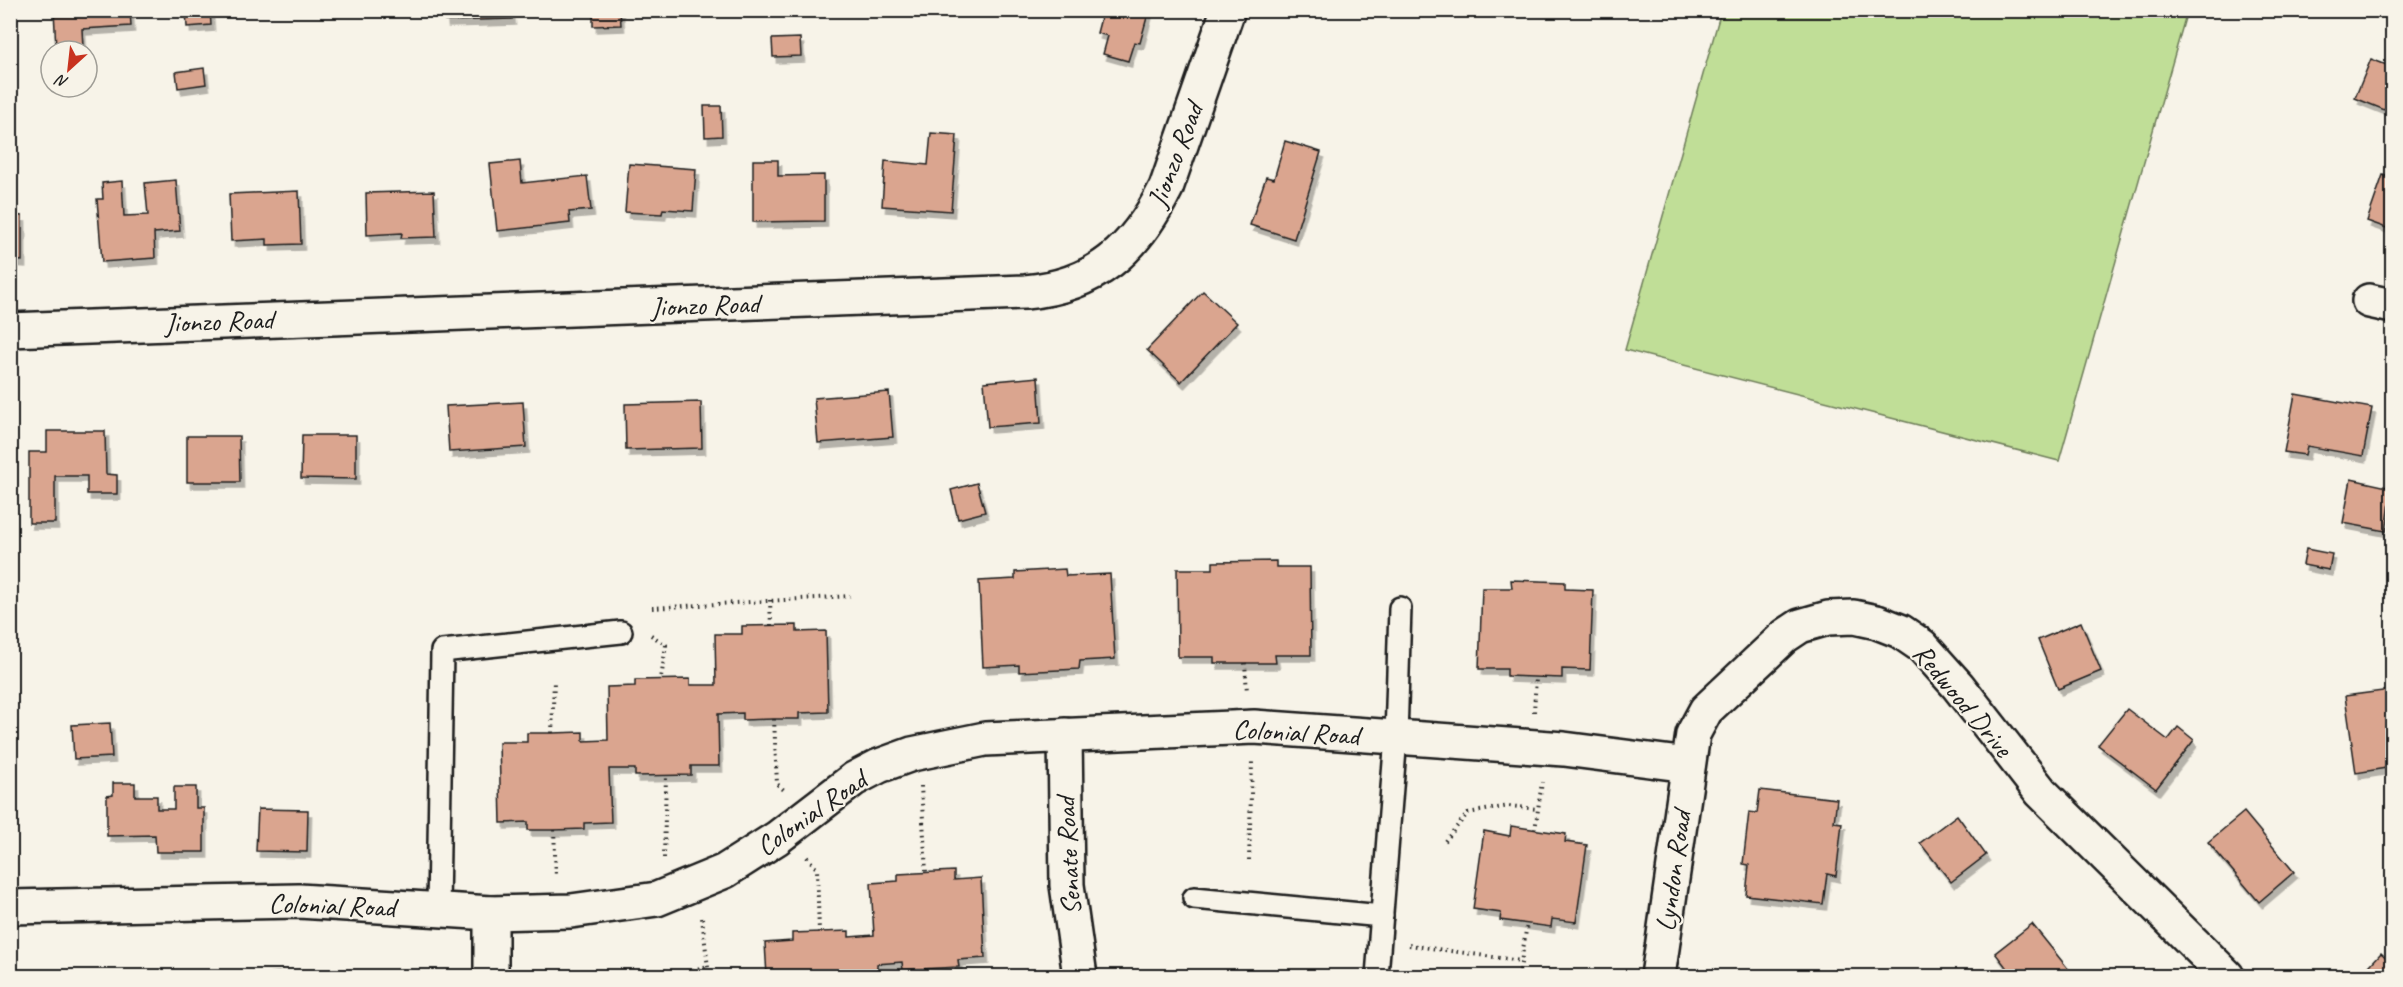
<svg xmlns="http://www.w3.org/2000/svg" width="2403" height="987" font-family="Caveat,sans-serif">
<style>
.green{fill:#c0de97;stroke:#6e7d5a;stroke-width:1.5}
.building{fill:#daa58f;stroke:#1c1c1c;stroke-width:1.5;filter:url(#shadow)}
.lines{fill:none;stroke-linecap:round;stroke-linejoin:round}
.service-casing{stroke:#1c1c1c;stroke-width:26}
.minor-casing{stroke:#1c1c1c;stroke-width:38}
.path{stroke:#1c1c1c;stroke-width:4;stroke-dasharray:1.5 4.5;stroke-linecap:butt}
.service{stroke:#f7f3e8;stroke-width:21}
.minor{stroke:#f7f3e8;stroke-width:33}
.labels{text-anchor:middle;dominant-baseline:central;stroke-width:4.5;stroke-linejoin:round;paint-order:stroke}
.street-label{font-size:28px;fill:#1c1c1c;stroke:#f7f3e8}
</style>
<defs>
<filter id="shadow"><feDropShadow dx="3.5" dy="6" stdDeviation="0" flood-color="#0004"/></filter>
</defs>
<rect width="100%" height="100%" fill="#f7f3e8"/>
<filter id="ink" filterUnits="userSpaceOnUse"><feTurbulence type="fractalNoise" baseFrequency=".0167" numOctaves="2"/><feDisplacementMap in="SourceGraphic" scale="12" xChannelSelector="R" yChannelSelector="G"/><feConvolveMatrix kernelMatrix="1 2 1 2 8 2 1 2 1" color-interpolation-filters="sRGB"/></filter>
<g filter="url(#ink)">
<polygon class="green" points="1721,11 2187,11 2059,461 1625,350"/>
<g class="building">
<polygon points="54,10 130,10 131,26 82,29 83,47 56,49"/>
<polygon points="186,10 210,10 211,25 187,27"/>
<polygon points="444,10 511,10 512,19 445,21"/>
<polygon points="593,10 620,10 621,25 593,26"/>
<polygon points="1103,10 1149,10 1140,43 1134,42 1128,61 1103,54 1108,36 1097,33"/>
<polygon points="800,38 801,56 773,57 772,39"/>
<polygon points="2371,59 2392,67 2392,113 2355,98"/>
<polygon points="204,68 206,84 178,88 176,72"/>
<polygon points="704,106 721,106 722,136 705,137"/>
<polygon points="931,133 957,135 951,211 882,206 885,161 928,165"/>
<polygon points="1285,141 1321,152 1294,239 1250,225 1266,177 1274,179"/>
<polygon points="753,160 778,160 778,176 824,175 824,221 753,222"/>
<polygon points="520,161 522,183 587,176 591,210 569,212 570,223 497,231 490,164"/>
<polygon points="629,164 696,169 693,211 663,209 662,214 625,212"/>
<polygon points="2383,175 2392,178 2392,230 2367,221"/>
<polygon points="176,180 180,231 154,233 155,258 102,262 97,199 103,199 102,183 122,181 124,216 148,215 145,183"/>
<polygon points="299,191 301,244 267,245 267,239 231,241 229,194"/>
<polygon points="434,191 436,237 401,238 402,233 367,235 366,193"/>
<polygon points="10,215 22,216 22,261 10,260"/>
<polygon points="1203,291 1237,323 1181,382 1147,350"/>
<polygon points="1038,377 1041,423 988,427 984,382"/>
<polygon points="889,392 893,437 818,443 814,398"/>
<polygon points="2295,394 2372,408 2363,456 2307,446 2305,455 2284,452"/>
<polygon points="523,402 526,447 449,452 446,406"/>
<polygon points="701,402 702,448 626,450 625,404"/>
<polygon points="47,431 105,431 106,474 117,475 117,494 87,494 87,476 55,476 55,523 29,523 29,452 47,452"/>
<polygon points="302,435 356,435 356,479 301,478"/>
<polygon points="187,436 239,436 240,482 187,482"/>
<polygon points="2351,479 2392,488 2386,531 2343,523"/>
<polygon points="977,483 985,512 958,519 951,490"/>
<polygon points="2306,549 2332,554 2329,570 2303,565"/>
<polygon points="1276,561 1276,567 1310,567 1311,655 1275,655 1276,663 1214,663 1214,657 1178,657 1177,569 1213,569 1213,562"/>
<polygon points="1065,569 1066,576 1110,574 1115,659 1080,661 1079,669 1019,672 1019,665 983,667 979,581 1015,579 1015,572"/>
<polygon points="1511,580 1565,582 1565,589 1593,590 1590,670 1562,669 1562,678 1507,676 1507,669 1479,669 1482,588 1512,588"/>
<polygon points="2081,622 2101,671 2058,689 2038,640"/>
<polygon points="797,625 797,632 826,631 828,712 799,713 799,719 774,719 743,720 743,713 718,714 719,766 691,766 691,775 635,776 635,769 609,769 611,822 584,823 584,829 554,830 528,830 528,822 501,823 499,742 527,742 527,733 552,733 583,732 583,741 608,740 607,687 635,686 635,680 690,679 690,685 716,685 715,634 742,634 742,626"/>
<polygon points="2390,690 2392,709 2392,767 2356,773 2345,696"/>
<polygon points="2127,709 2168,740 2178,727 2194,740 2156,789 2098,745"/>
<polygon points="110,723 112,757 74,759 72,725"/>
<polygon points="113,783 135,783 135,796 157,796 157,809 174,809 174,787 196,787 196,808 204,808 204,852 156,852 155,835 107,836 107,796 113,795"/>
<polygon points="1760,790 1837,799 1834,822 1842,823 1836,876 1827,874 1823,904 1746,895 1749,865 1743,864 1749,812 1757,813"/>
<polygon points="258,809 308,810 307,852 256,851"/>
<polygon points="2244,812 2294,872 2259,902 2208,842"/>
<polygon points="1957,815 1986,855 1951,882 1920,843"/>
<polygon points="1511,826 1566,834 1565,842 1587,845 1576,922 1552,919 1551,927 1500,920 1501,913 1473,909 1484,831 1510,836"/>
<polygon points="954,871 954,880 981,878 985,958 958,960 959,967 903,970 902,962 877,964 877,976 767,976 765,943 792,941 792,933 849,931 849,937 874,935 871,883 898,881 898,874"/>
<polygon points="2032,924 2074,976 2013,976 1995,953"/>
<polygon points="2381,953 2392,963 2392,976 2360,976"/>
<polygon points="303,971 303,976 254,975"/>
</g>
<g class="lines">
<g class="service-casing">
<g id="service">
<polyline points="1194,898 1382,916"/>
<polyline points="438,910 442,651 621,632"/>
<polyline points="1377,976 1396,737 1400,608"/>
</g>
</g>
<g class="minor-casing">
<g id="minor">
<polyline points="2369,301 2392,306"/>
<path d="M10 330 1025 292C1096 286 1135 250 1166 188L1228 10"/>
<polyline points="1065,735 1067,885 1080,976"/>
<polyline points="10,907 299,901 491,913 571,911 657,899 725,871 777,838 854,779 879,766 912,754 985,739 1254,727 1564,749 1688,765"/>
<polyline points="491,913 491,976"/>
<polyline points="1658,976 1693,734 1706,710 1785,636 1800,626 1828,618 1854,617 1877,622 1900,631 1922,646 1958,686 2041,792 2227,976"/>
</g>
</g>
<g class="path">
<polyline points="770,600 771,626"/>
<polyline points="652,608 850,596"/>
<polyline points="651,635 666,645 661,679"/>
<polyline points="1245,663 1247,692"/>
<polyline points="1534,712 1536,677"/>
<polyline points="774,719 777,784 784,790"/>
<polyline points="552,733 554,681"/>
<polyline points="921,786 926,872"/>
<polyline points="554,830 556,877"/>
<polyline points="1535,830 1542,782"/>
<polyline points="1445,841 1468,813 1509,806 1538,809"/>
<polyline points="807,857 817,869 819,932"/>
<polyline points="664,858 666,775"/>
<polyline points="1249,860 1252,762"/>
<polyline points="702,918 709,976"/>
<polyline points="1409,945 1521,961"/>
<polyline points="932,968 932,976"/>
<polyline points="639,976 671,976 708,966"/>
<polyline points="1519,976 1527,924"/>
</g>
<use href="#service" class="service"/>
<use href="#minor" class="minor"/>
</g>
</g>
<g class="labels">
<g class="street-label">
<text transform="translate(1175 155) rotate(-69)">Jionzo Road</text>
<text transform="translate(705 305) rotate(-2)">Jionzo Road</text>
<text transform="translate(219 321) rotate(-2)">Jionzo Road</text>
<text transform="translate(1963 700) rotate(50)">Redwood Drive</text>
<text transform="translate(1296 732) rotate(3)">Colonial Road</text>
<text transform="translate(811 813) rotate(-35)">Colonial Road</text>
<text transform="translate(1068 856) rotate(-93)">Senate Road</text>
<text transform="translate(1673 871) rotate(-82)">Lyndon Road</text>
<text transform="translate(332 905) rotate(2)">Colonial Road</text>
</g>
</g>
<rect width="2403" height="987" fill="none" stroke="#f7f3e8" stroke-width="36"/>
<rect x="18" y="18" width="2367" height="951" fill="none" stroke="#1c1c1c" stroke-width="2" filter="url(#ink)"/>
<g transform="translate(69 69) rotate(207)"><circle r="28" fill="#f7f3e8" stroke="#9f9d96" stroke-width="1.5"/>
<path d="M0-4.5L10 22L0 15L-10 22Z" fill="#c8321e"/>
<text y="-9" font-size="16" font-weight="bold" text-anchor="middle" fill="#1c1c1c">N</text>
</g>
</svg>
